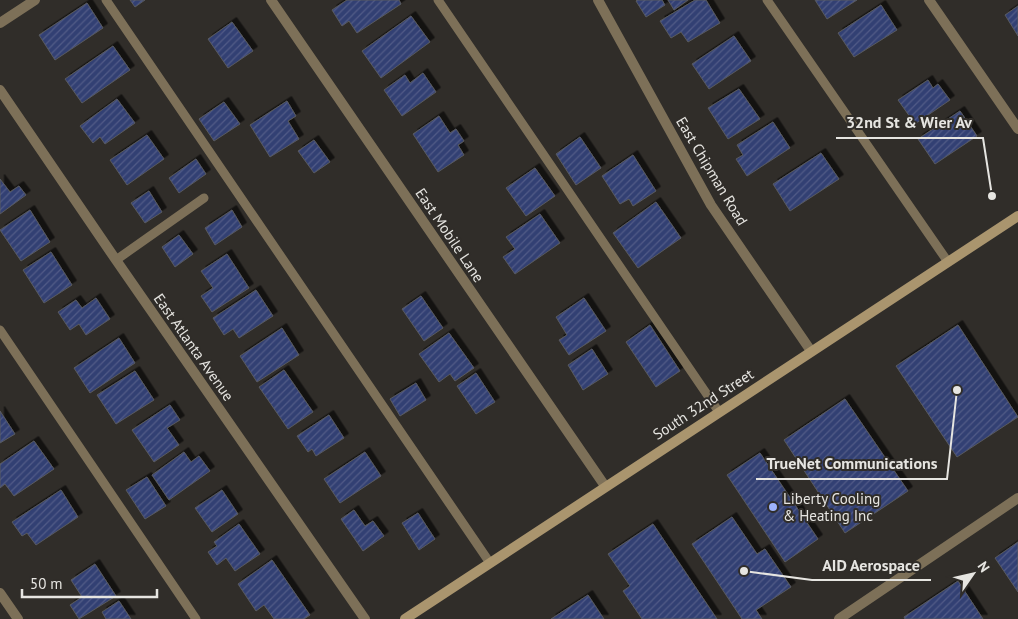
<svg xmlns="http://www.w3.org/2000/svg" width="1018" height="619" font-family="'PT Sans',sans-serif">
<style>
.building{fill:url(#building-hatch);stroke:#585a5f;filter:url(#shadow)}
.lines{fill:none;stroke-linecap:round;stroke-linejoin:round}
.service{stroke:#7d7058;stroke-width:9}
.minor{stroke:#7d7058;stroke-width:10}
.tertiary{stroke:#7d7058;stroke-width:10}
.secondary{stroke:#aa956e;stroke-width:10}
.poi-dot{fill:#9eb4fd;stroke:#302d29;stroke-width:2}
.labels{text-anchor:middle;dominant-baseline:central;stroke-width:4;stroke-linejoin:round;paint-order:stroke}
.street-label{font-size:15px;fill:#e6e5e1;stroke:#302d29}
.poi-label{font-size:15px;fill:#e6e5e1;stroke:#302d29;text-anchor:start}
.leader{fill:none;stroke:#e6e5e1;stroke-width:2}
.callout-dot{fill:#e6e5e1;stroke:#302d29;stroke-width:2}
.callout-label{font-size:16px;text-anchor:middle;font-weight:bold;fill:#e6e5e1;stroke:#302d29;stroke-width:4;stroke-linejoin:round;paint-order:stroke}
</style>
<defs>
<pattern id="building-hatch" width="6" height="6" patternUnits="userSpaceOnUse" patternTransform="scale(1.25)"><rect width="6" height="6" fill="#334073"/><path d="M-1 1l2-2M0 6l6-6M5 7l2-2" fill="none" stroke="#515b87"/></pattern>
<filter id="shadow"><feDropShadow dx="4.5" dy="-4.5" stdDeviation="0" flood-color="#0009"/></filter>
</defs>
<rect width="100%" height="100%" fill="#302d29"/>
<g class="building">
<polygon points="130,0 145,0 135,7"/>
<polygon points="347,0 399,0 401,4 357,33 349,21 342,26 332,10"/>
<polygon points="637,0 662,0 665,5 646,17 636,1"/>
<polygon points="668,0 688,0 674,10"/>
<polygon points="695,0 706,0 720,23 688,42 681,32 671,38 660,21"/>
<polygon points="815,0 857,0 827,19"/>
<polygon points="87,3 103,28 55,60 39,35"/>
<polygon points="881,5 897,30 854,57 838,33"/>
<polygon points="1018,6 1018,36 1005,15"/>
<polygon points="411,16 430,42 381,78 362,51"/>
<polygon points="232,22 253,51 228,68 208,39"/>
<polygon points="734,36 751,61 709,89 692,64"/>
<polygon points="113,46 130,70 82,103 65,79"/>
<polygon points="423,73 436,92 402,116 384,90 405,75 410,83"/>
<polygon points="928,80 933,88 938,84 950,100 915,124 898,100"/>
<polygon points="739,89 760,119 728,139 708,108"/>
<polygon points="117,99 135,123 105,144 100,137 93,143 80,126"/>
<polygon points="287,101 296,116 288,121 299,139 270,157 250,125"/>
<polygon points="224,102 240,124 214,141 199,119"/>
<polygon points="960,111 977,136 935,164 918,139"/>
<polygon points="439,116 450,133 456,129 464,141 458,145 464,155 438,172 413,134"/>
<polygon points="773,122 790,148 747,176 736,159 743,155 737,145"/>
<polygon points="147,135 164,159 127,185 110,160"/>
<polygon points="580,137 601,168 576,185 556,154"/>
<polygon points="314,140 330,162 314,173 298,151"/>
<polygon points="821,153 839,179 790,211 773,184"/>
<polygon points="633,155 656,191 633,206 629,199 620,204 602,176"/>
<polygon points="196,159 206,174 179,193 169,178"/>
<polygon points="535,168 555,196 526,216 506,188"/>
<polygon points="0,179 10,192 19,186 26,195 0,214"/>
<polygon points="149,191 162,212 145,223 131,203"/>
<polygon points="656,202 681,238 638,268 613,233"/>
<polygon points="30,210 50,242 21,261 0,230"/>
<polygon points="232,210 242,227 215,245 205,228"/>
<polygon points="540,214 560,243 515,274 503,257 515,249 506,237"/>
<polygon points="179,235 193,254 175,267 162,247"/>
<polygon points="51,252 72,285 44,303 23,270"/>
<polygon points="227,254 249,288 212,312 201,296 213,288 201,271"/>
<polygon points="256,290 273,316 239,338 233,329 224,335 213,318"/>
<polygon points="421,296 443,328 424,341 402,309"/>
<polygon points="96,298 110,319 86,335 79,324 70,330 58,312 76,300 82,308"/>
<polygon points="584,298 606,331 569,355 559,340 567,335 556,317"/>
<polygon points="650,325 680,371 656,387 626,342"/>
<polygon points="958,325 1018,417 957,457 896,366"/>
<polygon points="282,328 299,355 257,382 240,356"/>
<polygon points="449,333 474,368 455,381 450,374 439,382 419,354"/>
<polygon points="119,338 135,363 90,393 74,368"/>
<polygon points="592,349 608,374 583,390 568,365"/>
<polygon points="284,370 313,412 288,429 259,387"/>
<polygon points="135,371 154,400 116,424 97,395"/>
<polygon points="476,373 495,402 476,414 457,386"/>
<polygon points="416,383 426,400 400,416 390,399"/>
<polygon points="845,399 908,491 845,533 784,440"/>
<polygon points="170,405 180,420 167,428 179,445 154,462 132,430"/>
<polygon points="0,411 15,434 0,443"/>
<polygon points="329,415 344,438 316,456 312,449 308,452 297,436"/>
<polygon points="34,441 54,469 14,496 5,484 0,488 0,464"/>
<polygon points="184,452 191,462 199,456 210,471 169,500 152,475"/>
<polygon points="365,452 381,476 340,503 324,479"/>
<polygon points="760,453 818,539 785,562 727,475"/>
<polygon points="147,477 166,506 145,519 126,490"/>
<polygon points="61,490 78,517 36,545 27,533 22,536 12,522"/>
<polygon points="222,490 238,514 212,532 195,508"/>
<polygon points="354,510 365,526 373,521 384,536 363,551 341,519"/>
<polygon points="418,513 435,539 419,550 402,523"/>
<polygon points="732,517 757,554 765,549 791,587 756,610 762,619 742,619 692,544"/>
<polygon points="239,524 260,554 235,571 226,558 217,565 208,552 217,546 214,542"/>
<polygon points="653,524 717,619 642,619 623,591 630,586 608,554"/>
<polygon points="1018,542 1018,592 995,558"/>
<polygon points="272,560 310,615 304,619 274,619 264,605 256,611 238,584"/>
<polygon points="95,564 116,596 79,619 70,605 82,597 71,580"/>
<polygon points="958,581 983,619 905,619 904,617"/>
<polygon points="588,595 604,619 551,619"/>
<polygon points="119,601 131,619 106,619 102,612"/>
</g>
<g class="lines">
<g class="service">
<polyline points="106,0 490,563"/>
<polyline points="438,0 719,412"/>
<polyline points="767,0 948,262"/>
<polyline points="116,260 204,198"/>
<polyline points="0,330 196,619"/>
</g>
<g class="minor">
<polyline points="271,0 605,486"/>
<polyline points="598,0 711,205 811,351"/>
<polyline points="929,0 1018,129"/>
<polyline points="0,23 35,0"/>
<polyline points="0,90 116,260 365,619"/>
<polyline points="839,619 1018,498"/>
</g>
<polyline class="tertiary" points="0,593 18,619"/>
<polyline class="secondary" points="405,619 1018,216"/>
</g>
<circle class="poi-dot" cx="773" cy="507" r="5"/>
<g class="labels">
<g class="street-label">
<text transform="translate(712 171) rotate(59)">East Chipman Road</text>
<text transform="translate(450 235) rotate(56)">East Mobile Lane</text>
<text transform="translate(194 347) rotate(55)">East Atlanta Avenue</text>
<text transform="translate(703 404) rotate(-33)">South 32nd Street</text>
</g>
<g class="poi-label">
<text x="783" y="498">Liberty Cooling<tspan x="783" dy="17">&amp; Heating Inc</tspan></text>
</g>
</g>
<path class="leader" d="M992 196L983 138H836M957 390L947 479H756M744 571L812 580H931"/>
<g class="callout-dot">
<circle cx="992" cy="196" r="5"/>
<circle cx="957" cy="390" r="5"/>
<circle cx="744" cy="571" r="5"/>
</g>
<g class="callout-label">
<text x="909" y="128">32nd St &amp; Wier Av</text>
<text x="852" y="469">TrueNet Communications</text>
<text x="871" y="571">AID Aerospace</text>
</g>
<g transform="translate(973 574) rotate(56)" stroke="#302d29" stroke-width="4" paint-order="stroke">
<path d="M0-4L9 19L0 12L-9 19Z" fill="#e6e5e1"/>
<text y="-8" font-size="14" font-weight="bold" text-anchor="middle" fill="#e6e5e1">N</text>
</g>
<path d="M22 589v8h135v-8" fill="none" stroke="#e6e5e1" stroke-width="2.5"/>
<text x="30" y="589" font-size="15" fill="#e6e5e1" stroke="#302d29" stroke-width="4" paint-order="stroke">50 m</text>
</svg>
